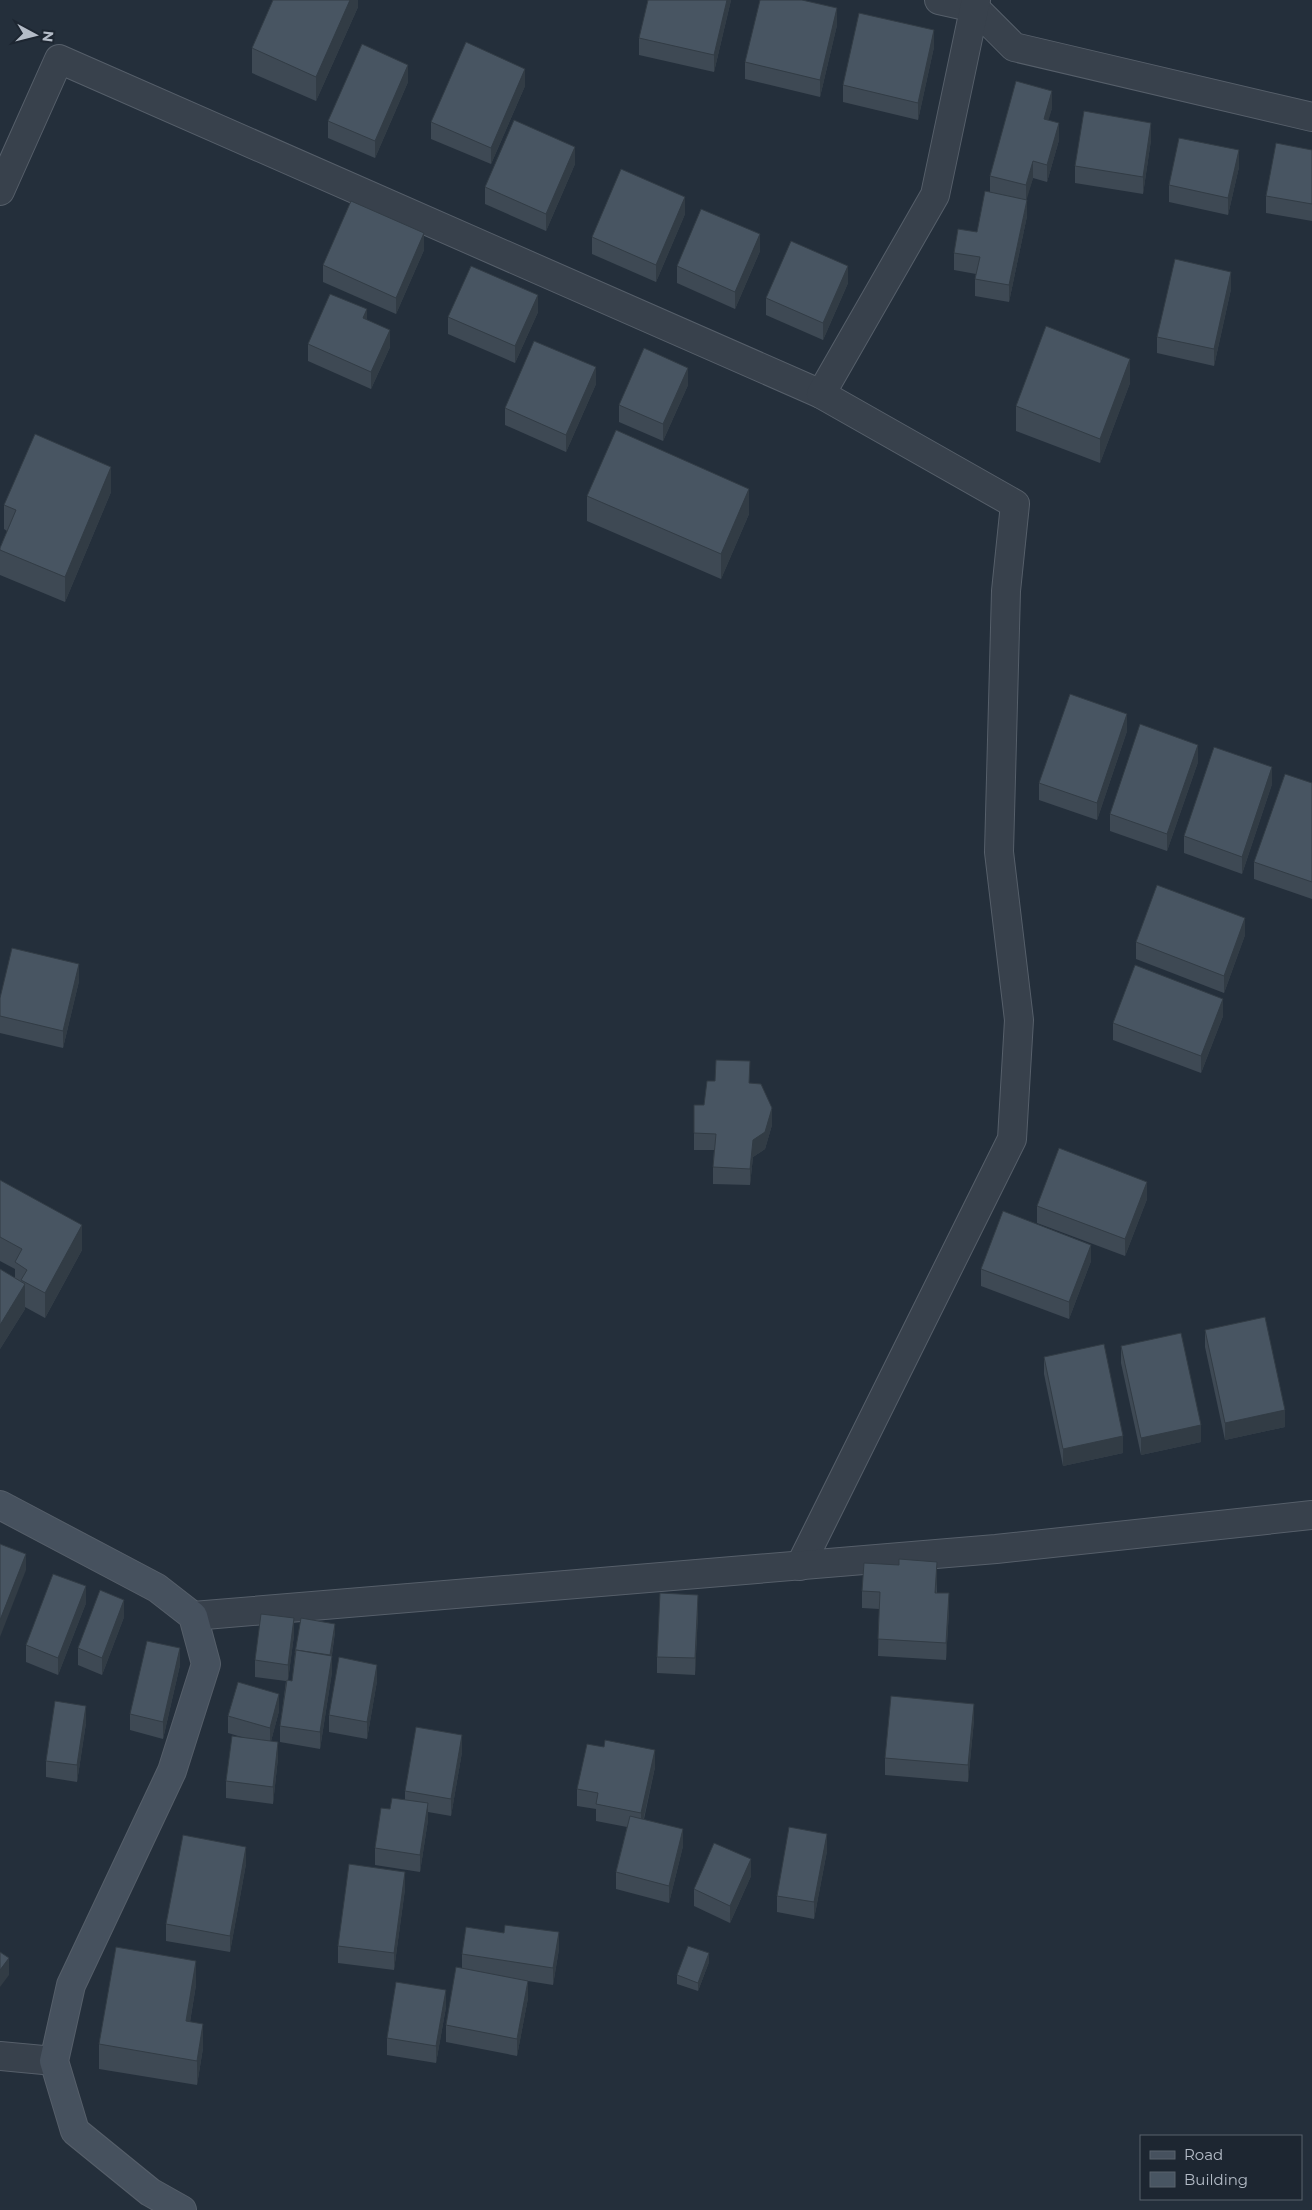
<svg xmlns="http://www.w3.org/2000/svg" width="1312" height="2210" font-family="Montserrat,sans-serif">
<style>
.lines{fill:none;stroke-linecap:round;stroke-linejoin:round}
.street-casing{stroke:#565f6a;stroke-width:30}
.secondary-casing{stroke:#565f6a;stroke-width:30}
.street{stroke:#38414c;stroke-width:28}
.secondary{stroke:#46515e;stroke-width:28}
.wall{fill:#3e4954}
.shaded-wall{fill:#323c45}
.building{fill:#485562;stroke:#323c45}
</style>
<rect width="100%" height="100%" fill="#242f3b"/>
<g class="lines">
<g class="street-casing">
<g id="street">
<polyline points="939,0 975,8 1014,47 1312,117"/>
<polyline points="0,191 59,59 821,394"/>
<polyline points="800,1566 1012,1139 1019,1020 999,852 1006,591 1015,504 821,394 935,195 976,0"/>
<polyline points="193,1616 996,1549 1312,1515"/>
<polyline points="0,2056 54,2061"/>
</g>
</g>
<g class="secondary-casing">
<polyline id="secondary" points="0,1505 157,1588 193,1616 206,1664 172,1771 71,1985 54,2061 75,2131 150,2192 182,2210"/>
</g>
<use href="#street" class="street"/>
<use href="#secondary" class="secondary"/>
</g>
<g class="wall">
<polygon points="358,0 358,7 316,101 252,73 252,48"/>
<polygon points="731,0 714,72 639,55 639,38"/>
<polygon points="837,25 820,97 745,79 745,62"/>
<polygon points="934,47 918,120 843,102 843,85"/>
<polygon points="408,82 375,158 328,138 328,121"/>
<polygon points="525,86 491,164 431,139 431,122"/>
<polygon points="1052,108 1048,120 1059,140 1047,182 1033,178 1026,199 1027,216 1009,302 975,296 975,279 976,274 954,270 954,253 977,232 990,192 990,176"/>
<polygon points="1151,140 1143,194 1075,183 1075,166"/>
<polygon points="1312,150 1312,221 1266,213 1266,196"/>
<polygon points="575,164 546,231 485,204 485,187"/>
<polygon points="1239,167 1228,215 1169,202 1169,185"/>
<polygon points="685,214 656,282 592,254 592,237"/>
<polygon points="424,250 396,314 323,282 323,265"/>
<polygon points="760,251 735,309 677,283 677,266"/>
<polygon points="848,283 823,340 766,315 766,298"/>
<polygon points="1231,289 1214,366 1157,353 1157,337"/>
<polygon points="538,312 515,363 448,334 448,317"/>
<polygon points="367,320 390,347 371,389 308,361 308,344"/>
<polygon points="1130,383 1100,463 1016,431 1016,406"/>
<polygon points="596,384 566,452 505,425 505,408"/>
<polygon points="688,385 663,441 619,422 619,405"/>
<polygon points="111,492 65,602 0,575 0,548 7,531 4,529 4,505"/>
<polygon points="587,496 749,514 721,579 587,521"/>
<polygon points="1127,731 1097,820 1039,800 1039,783"/>
<polygon points="1198,762 1167,851 1110,831 1110,814"/>
<polygon points="1312,783 1312,899 1254,879 1254,862"/>
<polygon points="1272,784 1242,874 1184,853 1184,836"/>
<polygon points="1245,935 1224,993 1136,959 1136,942"/>
<polygon points="79,981 63,1048 0,1033 0,998"/>
<polygon points="1223,1016 1201,1073 1113,1040 1113,1023"/>
<polygon points="749,1083 772,1125 765,1149 753,1157 750,1185 713,1184 713,1167 714,1150 694,1150 694,1105 704,1105"/>
<polygon points="0,1180 82,1250 45,1318 25,1307 25,1309 0,1349 0,1269 15,1278 15,1269 0,1261"/>
<polygon points="1147,1199 1125,1256 1037,1223 1037,1206"/>
<polygon points="1091,1261 1069,1319 981,1286 981,1269"/>
<polygon points="1205,1330 1285,1427 1225,1440 1205,1347"/>
<polygon points="1121,1346 1201,1442 1141,1455 1121,1363"/>
<polygon points="1044,1357 1123,1453 1063,1466 1044,1374"/>
<polygon points="937,1579 937,1593 949,1610 946,1660 878,1656 879,1609 862,1608 862,1591"/>
<polygon points="86,1603 58,1675 26,1662 26,1645"/>
<polygon points="698,1612 695,1675 657,1673 657,1657"/>
<polygon points="124,1617 102,1675 78,1665 78,1648"/>
<polygon points="335,1632 332,1655 332,1672 320,1749 280,1742 280,1726 286,1681 255,1677 255,1660 294,1635 288,1680 292,1681 295,1653"/>
<polygon points="180,1665 163,1739 130,1730 130,1714"/>
<polygon points="377,1681 367,1739 329,1732 329,1715"/>
<polygon points="279,1711 271,1741 278,1758 273,1804 226,1798 226,1781 245,1738 228,1733 228,1716"/>
<polygon points="974,1720 968,1782 885,1775 885,1758"/>
<polygon points="86,1723 77,1782 46,1777 46,1761"/>
<polygon points="462,1752 451,1816 428,1812 428,1820 420,1872 375,1865 375,1848 405,1800 405,1791"/>
<polygon points="655,1767 644,1819 683,1846 669,1903 616,1889 616,1872 627,1827 596,1821 596,1809 577,1806 577,1789"/>
<polygon points="827,1851 814,1919 777,1912 777,1896"/>
<polygon points="246,1864 230,1952 166,1941 166,1924"/>
<polygon points="751,1876 730,1923 694,1906 694,1889"/>
<polygon points="405,1889 394,1970 338,1963 338,1946"/>
<polygon points="504,1933 559,1949 553,1985 528,1981 528,1998 517,2056 446,2042 446,2025 462,1968 462,1954"/>
<polygon points="709,1962 698,1991 677,1984 677,1975"/>
<polygon points="196,1985 190,2022 203,2048 197,2085 99,2069 99,2044"/>
<polygon points="446,2007 436,2063 387,2055 387,2038"/>
</g>
<g class="shaded-wall">
<polygon points="350,0 358,0 358,7 316,101 316,77"/>
<polygon points="727,0 731,0 714,72 714,55"/>
<polygon points="837,8 837,25 820,97 820,80"/>
<polygon points="934,30 934,47 918,120 918,103"/>
<polygon points="408,65 408,82 375,158 375,141"/>
<polygon points="525,69 525,86 491,164 491,148"/>
<polygon points="1052,91 1052,108 1044,136 1044,119"/>
<polygon points="1059,123 1059,140 1047,182 1047,165"/>
<polygon points="1151,123 1151,140 1143,194 1143,177"/>
<polygon points="575,147 575,164 546,231 546,214"/>
<polygon points="1239,150 1239,167 1228,215 1228,198"/>
<polygon points="1033,161 1033,178 1026,202 1026,185"/>
<polygon points="685,197 685,214 656,282 656,265"/>
<polygon points="1027,200 1027,216 1009,302 1009,285"/>
<polygon points="424,233 424,250 396,314 396,298"/>
<polygon points="760,234 760,251 735,309 735,292"/>
<polygon points="848,266 848,283 823,340 823,323"/>
<polygon points="1231,272 1231,289 1214,366 1214,349"/>
<polygon points="538,295 538,312 515,363 515,346"/>
<polygon points="367,309 367,326 363,318"/>
<polygon points="390,330 390,347 371,389 371,372"/>
<polygon points="1130,359 1130,383 1100,463 1100,439"/>
<polygon points="596,367 596,384 566,452 566,435"/>
<polygon points="688,368 688,385 663,441 663,424"/>
<polygon points="111,467 111,492 65,602 65,577"/>
<polygon points="749,489 749,514 721,579 721,554"/>
<polygon points="1127,714 1127,731 1097,820 1097,803"/>
<polygon points="1198,745 1198,762 1167,851 1167,834"/>
<polygon points="1272,767 1272,784 1242,874 1242,857"/>
<polygon points="1245,918 1245,935 1224,993 1224,976"/>
<polygon points="79,964 79,981 63,1048 63,1031"/>
<polygon points="1223,999 1223,1016 1201,1073 1201,1056"/>
<polygon points="772,1108 772,1125 765,1149 753,1157 750,1185 750,1169 753,1140"/>
<polygon points="1147,1182 1147,1199 1125,1256 1125,1239"/>
<polygon points="82,1225 82,1250 45,1318 45,1293"/>
<polygon points="1091,1245 1091,1261 1069,1319 1069,1302"/>
<polygon points="25,1284 25,1309 0,1349 0,1325"/>
<polygon points="1285,1410 1285,1427 1225,1440 1225,1423"/>
<polygon points="1201,1425 1201,1442 1141,1455 1141,1438"/>
<polygon points="1123,1436 1123,1453 1063,1466 1063,1449"/>
<polygon points="26,1554 26,1570 0,1637 0,1620"/>
<polygon points="937,1562 937,1579 935,1610 935,1593"/>
<polygon points="86,1586 86,1603 58,1675 58,1658"/>
<polygon points="949,1593 949,1610 946,1660 946,1643"/>
<polygon points="698,1595 698,1612 695,1675 695,1658"/>
<polygon points="124,1600 124,1617 102,1675 102,1658"/>
<polygon points="294,1618 294,1635 288,1681 288,1665"/>
<polygon points="335,1624 335,1632 330,1667 330,1658"/>
<polygon points="180,1648 180,1665 163,1739 163,1722"/>
<polygon points="332,1656 332,1672 320,1749 320,1732"/>
<polygon points="377,1665 377,1681 367,1739 367,1722"/>
<polygon points="279,1694 279,1711 270,1745 270,1728"/>
<polygon points="974,1704 974,1720 968,1782 968,1765"/>
<polygon points="86,1706 86,1723 77,1782 77,1765"/>
<polygon points="462,1735 462,1752 451,1816 451,1799"/>
<polygon points="278,1742 278,1758 273,1804 273,1787"/>
<polygon points="655,1750 655,1767 641,1830 641,1813"/>
<polygon points="428,1803 428,1820 420,1872 420,1855"/>
<polygon points="683,1829 683,1846 669,1903 669,1886"/>
<polygon points="827,1834 827,1851 814,1919 814,1902"/>
<polygon points="246,1847 246,1864 230,1952 230,1936"/>
<polygon points="751,1859 751,1876 730,1923 730,1906"/>
<polygon points="405,1872 405,1889 394,1970 394,1953"/>
<polygon points="559,1932 559,1949 553,1985 553,1968"/>
<polygon points="709,1953 709,1962 698,1991 698,1983"/>
<polygon points="9,1958 9,1975 0,1987 0,1970"/>
<polygon points="196,1961 196,1985 186,2046 186,2021"/>
<polygon points="528,1981 528,1998 517,2056 517,2039"/>
<polygon points="446,1990 446,2007 436,2063 436,2046"/>
<polygon points="203,2024 203,2048 197,2085 197,2061"/>
</g>
<g class="building">
<polygon points="273,0 350,0 316,77 252,48"/>
<polygon points="648,0 727,0 714,55 639,38"/>
<polygon points="760,0 802,0 837,8 820,80 745,62"/>
<polygon points="859,13 934,30 918,103 843,85"/>
<polygon points="466,42 525,69 491,148 431,122"/>
<polygon points="362,44 408,65 375,141 328,121"/>
<polygon points="1016,81 1052,91 1044,119 1059,123 1047,165 1033,161 1026,185 990,176"/>
<polygon points="1084,111 1151,123 1143,177 1075,166"/>
<polygon points="514,120 575,147 546,214 485,187"/>
<polygon points="1179,138 1239,150 1228,198 1169,185"/>
<polygon points="1276,143 1312,150 1312,204 1266,196"/>
<polygon points="621,169 685,197 656,265 592,237"/>
<polygon points="985,191 1027,200 1009,285 975,279 980,257 954,253 958,229 977,232"/>
<polygon points="351,201 424,233 396,298 323,265"/>
<polygon points="701,209 760,234 735,292 677,266"/>
<polygon points="791,241 848,266 823,323 766,298"/>
<polygon points="1175,259 1231,272 1214,349 1157,337"/>
<polygon points="471,266 538,295 515,346 448,317"/>
<polygon points="330,294 367,309 363,318 390,330 371,372 308,344"/>
<polygon points="1046,326 1130,359 1100,439 1016,406"/>
<polygon points="534,341 596,367 566,435 505,408"/>
<polygon points="644,348 688,368 663,424 619,405"/>
<polygon points="616,430 749,489 721,554 587,496"/>
<polygon points="35,434 111,467 65,577 0,550 0,548 16,510 4,505"/>
<polygon points="1070,694 1127,714 1097,803 1039,783"/>
<polygon points="1140,724 1198,745 1167,834 1110,814"/>
<polygon points="1214,747 1272,767 1242,857 1184,836"/>
<polygon points="1285,774 1312,783 1312,882 1254,862"/>
<polygon points="1157,885 1245,918 1224,976 1136,942"/>
<polygon points="12,948 79,964 63,1031 0,1016 0,998"/>
<polygon points="1135,965 1223,999 1201,1056 1113,1023"/>
<polygon points="716,1060 750,1061 749,1083 761,1084 772,1108 765,1132 753,1140 750,1169 713,1167 716,1134 694,1133 694,1105 704,1105 707,1081 715,1081"/>
<polygon points="1059,1148 1147,1182 1125,1239 1037,1206"/>
<polygon points="0,1180 82,1225 45,1293 21,1280 27,1270 15,1262 22,1249 0,1237"/>
<polygon points="1003,1211 1091,1245 1069,1302 981,1269"/>
<polygon points="0,1269 25,1284 0,1325"/>
<polygon points="1265,1317 1285,1410 1225,1423 1205,1330"/>
<polygon points="1181,1333 1201,1425 1141,1438 1121,1346"/>
<polygon points="1104,1344 1123,1436 1063,1449 1044,1357"/>
<polygon points="0,1544 26,1554 0,1620"/>
<polygon points="899,1559 937,1562 935,1593 949,1593 946,1643 878,1639 880,1592 862,1591 864,1563 899,1565"/>
<polygon points="53,1574 86,1586 58,1658 26,1645"/>
<polygon points="100,1590 124,1600 102,1658 78,1648"/>
<polygon points="660,1593 698,1595 695,1658 657,1657"/>
<polygon points="261,1614 294,1618 288,1665 255,1660"/>
<polygon points="301,1618 335,1624 330,1655 296,1650 296,1654 295,1653"/>
<polygon points="147,1641 180,1648 163,1722 130,1714"/>
<polygon points="296,1650 332,1656 320,1732 280,1726 287,1680 292,1681"/>
<polygon points="339,1657 377,1665 367,1722 329,1715"/>
<polygon points="238,1682 279,1694 270,1728 228,1716"/>
<polygon points="891,1696 974,1704 968,1765 885,1758"/>
<polygon points="55,1701 86,1706 77,1765 46,1761"/>
<polygon points="416,1727 462,1735 451,1799 405,1791"/>
<polygon points="232,1736 278,1742 273,1787 226,1781"/>
<polygon points="605,1740 655,1750 641,1813 596,1804 598,1793 577,1789 587,1744 604,1747"/>
<polygon points="392,1798 428,1803 420,1855 375,1848 381,1808 390,1809"/>
<polygon points="630,1816 683,1829 669,1886 616,1872"/>
<polygon points="789,1827 827,1834 814,1902 777,1896"/>
<polygon points="183,1835 246,1847 230,1936 166,1924"/>
<polygon points="714,1843 751,1859 730,1906 694,1889"/>
<polygon points="349,1864 405,1872 394,1953 338,1946"/>
<polygon points="505,1925 559,1932 553,1968 462,1954 466,1927 504,1933"/>
<polygon points="688,1946 709,1953 698,1983 677,1975"/>
<polygon points="116,1947 196,1961 186,2021 203,2024 197,2061 99,2044"/>
<polygon points="0,1952 9,1958 0,1970"/>
<polygon points="456,1967 528,1981 517,2039 446,2025"/>
<polygon points="396,1982 446,1990 436,2046 387,2038"/>
</g>
<rect x="1140" y="2135" width="162" height="65" fill="#1d2631" stroke="#59626d"/>
<rect x="1150" y="2151" width="25" height="8" fill="#46515e" stroke="#59626d"/>
<text x="1184" y="2160" font-size="15" fill="#b4bcc7">Road</text>
<rect x="1150" y="2172" width="25" height="15" fill="#485562" stroke="#59626d"/>
<text x="1184" y="2185" font-size="15" fill="#b4bcc7">Building</text>
<g transform="translate(35 35) rotate(97)" stroke="#1d2631" stroke-width="4" paint-order="stroke">
<path d="M0-4L9 19L0 12L-9 19Z" fill="#b4bcc7"/>
<text y="-8" font-size="14" font-weight="bold" text-anchor="middle" fill="#b4bcc7">N</text>
</g>
</svg>
